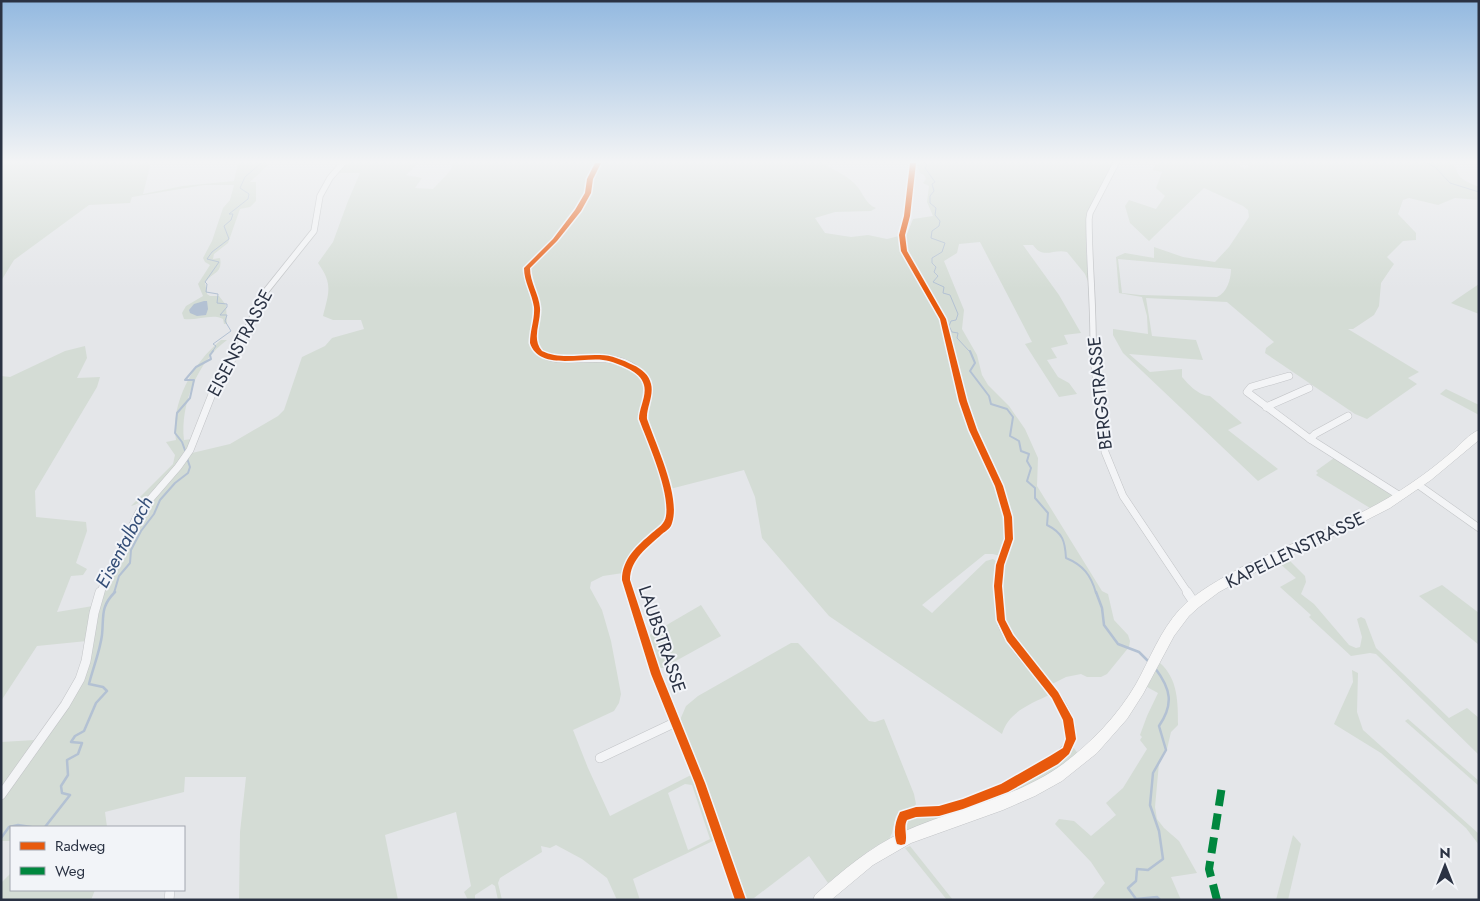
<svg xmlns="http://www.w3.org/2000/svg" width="1480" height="901" font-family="Jost,sans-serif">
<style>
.green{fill:#d4dcd5;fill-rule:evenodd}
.water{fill:#b3c1d3}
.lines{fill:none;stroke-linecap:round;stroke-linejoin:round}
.stream-far2{stroke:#b3c1d3;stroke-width:1}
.stream-far1{stroke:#b3c1d3;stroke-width:2}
.stream{stroke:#b3c1d3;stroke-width:2.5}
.minor-far2-casing{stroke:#c2c4c7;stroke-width:7}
.minor-far1-casing{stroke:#c2c4c7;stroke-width:8}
.minor-casing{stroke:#c2c4c7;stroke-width:10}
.secondary-casing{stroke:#c2c4c7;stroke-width:1}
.minor-far2{stroke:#f3f4f6;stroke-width:5.5}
.minor-far1{stroke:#f3f4f6;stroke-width:7}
.minor{stroke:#f3f4f6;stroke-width:9}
.secondary{fill:#f7f7f7;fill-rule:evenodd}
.quiet{stroke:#00873e;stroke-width:8;stroke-dasharray:16 8;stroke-linecap:butt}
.cycleway-casing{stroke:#f2f4f8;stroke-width:3}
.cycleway{fill:#e8590c;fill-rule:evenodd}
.labels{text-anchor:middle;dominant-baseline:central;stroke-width:4;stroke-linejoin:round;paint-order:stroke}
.street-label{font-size:18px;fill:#2a3243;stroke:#f2f4f8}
.water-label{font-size:19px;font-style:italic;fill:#344e77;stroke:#f2f4f8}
</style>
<rect width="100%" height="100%" fill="#e4e6e9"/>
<g class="green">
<path d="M1 163H151L143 194 183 186 234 181 238 163H270L250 182H256V201L250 207 240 209 228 243 214 254 213 259 220 258C223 273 213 272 205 282L207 294 210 296H219L226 305 227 324H224L223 319C213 313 196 321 184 319L182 313 186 306 203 296 198 284 210 265 205 262 203 258 212 241 223 208 230 200 234 185H204L132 197 130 203 89 205 14 260 1 281Z"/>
<path d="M344 163H419L406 175 422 178 415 188 433 189 450 171 453 163H821C833 169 846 175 855 184 863 192 865 204 876 208L871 211 835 212 815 218 825 233 851 237 868 235 887 239 907 234 913 219 933 216 927 202 929 186 923 183 926 179 924 175 920 173 916 163H1114C1103 184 1091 207 1087 231 1084 249 1088 270 1091 289L1085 274 1067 252C1054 248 1043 260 1033 245H1023L1059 295 1081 333 1064 335 1068 344 1051 348 1057 358 1047 360 1058 377 1069 383 1077 394 1059 397 1025 344 1032 342 980 242 959 244 957 253 944 261 964 310 962 329 977 355 982 375 988 385 1009 406 1025 429 1038 458 1037 486 1102 591 1108 594 1114 620 1128 635 1130 641 1129 647 1107 674 1101 677H1087L1081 674 1066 677 1052 684C1038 666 1009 640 1004 619 999 599 1002 578 1006 558L993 554H985L922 605 932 613 986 561 993 559 997 562 994 585 997 621 1051 694C1031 704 1009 711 1002 734L829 616 762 538 755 497 744 470 670 489 668 521 625 565 623 573 603 576 591 582 590 588 602 610 611 641 621 694 619 703 614 711 573 730 588 768 610 816 693 774 715 840 633 879 640 900H617L607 878 582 859 556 845 550 848 541 846 542 852 500 878 498 883 502 900H498L495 886 492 884 475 895V900H468L464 892 471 886 456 812 385 835 398 900H239L240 832 246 777H185L184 792 105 812 107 827H11V841H2L1 801 90 660 101 599 140 516 192 453 230 444 278 416 284 410 302 357 325 346 332 338 364 329 361 320H333L323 316C329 292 333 284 318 263L333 242 348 201 360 173H336ZM685 784 692 785 710 839 688 850 668 793Z"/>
<path d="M1156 163H1236L1245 169 1249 167 1247 163H1450L1456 167C1458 180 1468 182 1479 187V200L1455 198 1438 205 1409 198 1403 200 1398 214 1416 233V240L1403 241 1387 257 1394 264 1381 283 1379 306 1374 315 1353 329H1348L1419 372 1408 378 1417 384 1367 419 1355 414 1265 353 1266 348 1274 342 1227 302 1146 298 1152 336 1196 340 1203 360 1129 354 1150 372 1182 369V377C1188 384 1199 396 1210 396L1242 423 1228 430 1278 469 1258 481 1123 353 1113 335V329L1148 334 1147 316 1142 297 1119 293 1116 257 1125 253 1154 258V247L1183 257 1215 262 1229 247 1249 217 1248 210 1243 206 1204 188 1149 241 1130 223 1125 206 1129 200 1156 209 1165 196 1156 188 1162 172 1153 170ZM1118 259 1231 269C1231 279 1227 293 1217 297L1140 295 1122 293Z"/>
<polygon points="1479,284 1479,314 1451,303"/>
<path d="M221 340H227C198 361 180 404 184 440L192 439C185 456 149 503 131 506L173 464 175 455 166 442 176 440C170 403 193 363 221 340Z"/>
<polygon points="85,346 87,358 77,378 100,377 97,387 35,491 36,517 86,522 87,531 76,563 87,569 83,575 71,576 57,612 93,606 87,641 37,646 1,701 1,376 10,377 65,351"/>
<polygon points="1446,389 1479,405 1479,415 1440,394"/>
<polygon points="1334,458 1389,491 1393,496 1370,508 1316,475 1318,473 1316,471"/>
<polygon points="1286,557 1305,576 1306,582 1301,594 1314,604 1349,645 1356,648 1360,647 1362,637 1357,619 1361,617 1365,619 1376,648 1449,718 1467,708 1479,718 1479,755 1376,654 1370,653 1351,656 1309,617 1311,615 1280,587 1296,578 1277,561"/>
<polygon points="1442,585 1479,613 1479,645 1419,596"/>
<polygon points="701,605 721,636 663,668 658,668 646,637"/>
<polygon points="791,643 798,643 801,646 869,721 875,722 884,719 914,794 916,804 913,809 904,810 896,816 892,833 889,839 870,850 828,883 809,856 754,898 745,900 680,720 686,706 698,696"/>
<path d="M1160 663C1178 679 1178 702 1178 725L1171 732 1167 749 1159 763 1155 807 1157 819 1164 828 1179 841 1197 873 1171 877 1181 900H1091L1105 883 1091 862 1055 824 1059 819 1074 821 1091 836 1116 815 1106 803 1123 788 1147 749 1140 740 1142 737 1140 735 1147 716 1158 693 1147 687Z"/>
<polygon points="1352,670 1358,673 1357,712 1363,730 1479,834 1479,845 1466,828 1381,753 1334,724 1353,682"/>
<polygon points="1408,719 1479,781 1479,786 1405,721"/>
<polygon points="35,740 1,790 1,742"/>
<path d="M1073 747 1079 755 1021 791 907 831 904 828 905 822C912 814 930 817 941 814 975 806 1055 776 1073 747Z"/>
<polygon points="1293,835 1301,844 1288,900 1276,900"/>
<polygon points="910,846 953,900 947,900 905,848"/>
<polygon points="11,873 11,890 95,890 91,900 1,900 1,883"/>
</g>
<polygon class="water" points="204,301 207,301 208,309 206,315 197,316 190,313 189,310 194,304"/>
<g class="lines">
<g class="stream-far2">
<polyline points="925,163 927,165 925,168 935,182 932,184 934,191 930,196 930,203 936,208 935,215 940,221 939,226 932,231 931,238 945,243 942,252 932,258 932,263 936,267 934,272 938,276 933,282 944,287 943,293 950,295 958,314 956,320 951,321 949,326 952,332 958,333 957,338 970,352"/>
<polyline points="1427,163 1435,167 1450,183 1479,192"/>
<polyline points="212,352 216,346 213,344 231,331 225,321 227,315 220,315 227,307 227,304 217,303 218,294 206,292 207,284 205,282 219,262 207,259 212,252 229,239 224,226 231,220 233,214 229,214 248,199 249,194 240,188 245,177 261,163"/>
</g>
<g class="stream-far1">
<path d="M970 351 975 363 970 371 989 396 991 404 1007 409 1013 417 1010 436 1019 441 1021 451 1029 454 1027 461 1031 468 1027 481 1035 488V498L1048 513 1047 525C1063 533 1065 541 1066 558 1083 565 1091 575 1096 593"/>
<polyline points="186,453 182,442 175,433 177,413 190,398 194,380 185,380 196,367 211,359 210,355 213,351"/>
<polyline points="114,593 119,576 130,563 131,550 141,531 154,514 160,500 175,483 188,473 190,467 187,458"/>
</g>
<g class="stream">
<polyline points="1096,592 1102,608 1104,625 1118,644 1139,652 1148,661"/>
<path d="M1155 668C1171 689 1174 704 1159 726L1166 750 1153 773 1150 805 1159 831 1163 859 1148 870 1137 869 1136 881 1128 888 1136 899 1157 897 1160 900"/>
<path d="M45 827 70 795 62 793 61 786 68 775 67 760 78 754 82 743 71 742 75 736 84 731 96 703 107 691 103 687 89 684C93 668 100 651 102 635 104 616 100 607 115 592"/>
<polyline points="1,838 9,827 18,825 31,827"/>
</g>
<g class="minor-far2-casing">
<g id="minor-far2">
<polyline points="913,163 907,216 902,235 904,251 943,319 951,352"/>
<polyline points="237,352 262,296 314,231 320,196 330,178 343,163"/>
<path d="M539 352C529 339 537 325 537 310 537 295 527 283 527 268L555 240 578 211 588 193 590 179 598 163"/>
<path d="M1093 352C1094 308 1089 264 1089 219L1090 213 1116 163"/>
</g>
</g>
<g class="minor-far1-casing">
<g id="minor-far1">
<path d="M538 351C563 372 612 342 642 375 656 389 639 406 644 422 650 444 679 502 668 523 666 528 659 533 654 536 633 554 621 565 630 593"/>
<path d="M951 351C957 377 963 403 973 429 984 458 1004 486 1008 518 1012 544 996 567 999 593"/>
<polyline points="1093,351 1105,452 1123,496 1188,593"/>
<polyline points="1289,376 1251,387 1247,392 1310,439"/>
<polyline points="1266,407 1309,388"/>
<polyline points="1348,416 1315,434 1310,439 1400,496"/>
<polyline points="1417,484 1479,528"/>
<polyline points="100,593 139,512 178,467 190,450 218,379 238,351"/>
</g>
</g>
<g class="minor-casing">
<g id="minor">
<polyline points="630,592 656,674 700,783 741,900"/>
<polyline points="1187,592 1195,604"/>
<polyline points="600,758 676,722"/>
<polyline points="1,795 65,705 80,679 86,661 94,613 100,592"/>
<path d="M901 840 900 823 904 816C917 812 929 813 941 810 967 804 1069 765 1071 738 1073 717 1056 696 1044 681 1031 664 1005 639 1001 619 999 610 999 601 999 592"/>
<polyline points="169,900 170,890"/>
</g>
</g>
<g class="secondary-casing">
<path id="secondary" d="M1479 430V440L1431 480 1390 508 1353 527 1263 568 1219 592 1199 607 1189 616 1174 636 1143 694 1127 719 1097 753 1062 781 1035 796 1003 810 911 843 873 865 831 900H813L815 895C842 871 870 847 903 832 956 808 1015 799 1063 764 1092 742 1118 715 1136 684 1150 659 1160 631 1180 609 1197 591 1221 579 1242 567 1298 539 1358 520 1410 484 1425 474 1439 463 1453 451 1461 444 1469 434 1479 430Z"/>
</g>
<use href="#minor-far2" class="minor-far2"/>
<use href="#minor-far1" class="minor-far1"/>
<use href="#minor" class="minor"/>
<use href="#secondary" class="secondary"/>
<polyline class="quiet" points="1217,900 1209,869 1222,786"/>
<g class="cycleway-casing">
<g id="cycleway">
<path d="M595 163H601L593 179 591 193 581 211 557 241 530 268C530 283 539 294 540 308 541 323 531 338 542 351 560 360 580 354 600 355 611 355 623 360 633 365 642 369 649 375 651 384 654 396 646 408 647 419 656 445 681 497 672 523 671 528 666 531 662 534 648 547 630 559 630 580L661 674 705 783 746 900H735L695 783 651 674 622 580C622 559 637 546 652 533 658 528 665 524 666 516 670 491 648 443 639 419 639 408 647 396 644 385 642 377 636 373 629 369 621 365 612 361 603 360 582 357 539 371 530 343 530 330 535 319 534 307 532 293 524 282 524 268L553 239 575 210 585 193 587 179Z"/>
<path d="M910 163H916L910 216 905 235 907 251 946 319 967 401 977 430 1003 486 1012 517 1013 539 1004 565 1002 586 1005 620 1013 635 1058 692 1073 719 1076 739 1069 754 1058 764 1008 792 963 809 939 816 916 817 907 820C903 827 908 836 905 844L901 845 897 844C893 833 895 822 900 812L916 807 939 806 963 799 1001 784 1050 756 1063 748 1066 739 1063 720 1052 698 1007 641 997 620 994 586 996 565 1005 539 1004 517 995 486 969 430 959 401 940 319 901 251 899 235 904 216Z"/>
</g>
</g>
<use href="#cycleway" class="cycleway"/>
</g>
<linearGradient id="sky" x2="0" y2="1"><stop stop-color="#93b9e0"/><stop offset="0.56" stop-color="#f3f4f5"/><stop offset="1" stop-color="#f3f4f5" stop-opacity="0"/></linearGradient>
<rect width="1480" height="289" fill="url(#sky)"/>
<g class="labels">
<g class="street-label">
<text transform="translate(240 343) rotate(-62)">EISENSTRASSE</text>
<text transform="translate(1100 393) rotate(-96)">BERGSTRASSE</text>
<text transform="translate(1295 550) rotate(-26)">KAPELLENSTRASSE</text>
<text transform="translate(662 639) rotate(71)">LAUBSTRASSE</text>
</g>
<g class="water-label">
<text transform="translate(124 542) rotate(-62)">Eisentalbach</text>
</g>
</g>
<rect width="1480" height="901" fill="none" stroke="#2a3243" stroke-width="5"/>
<rect x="10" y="826" width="175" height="65" fill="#f2f4f8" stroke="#a2a6b0"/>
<rect x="20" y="842" width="25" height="8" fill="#e8590c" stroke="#a2a6b0"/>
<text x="55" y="851" font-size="15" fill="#2a3243">Radweg</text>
<rect x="20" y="867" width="25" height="8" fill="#00873e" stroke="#a2a6b0"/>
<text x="55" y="876" font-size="15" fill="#2a3243">Weg</text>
<g transform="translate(1445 866)" stroke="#f2f4f8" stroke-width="4" paint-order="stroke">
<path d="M0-4L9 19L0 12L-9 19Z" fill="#2a3243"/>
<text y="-8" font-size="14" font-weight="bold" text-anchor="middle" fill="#2a3243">N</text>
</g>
</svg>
